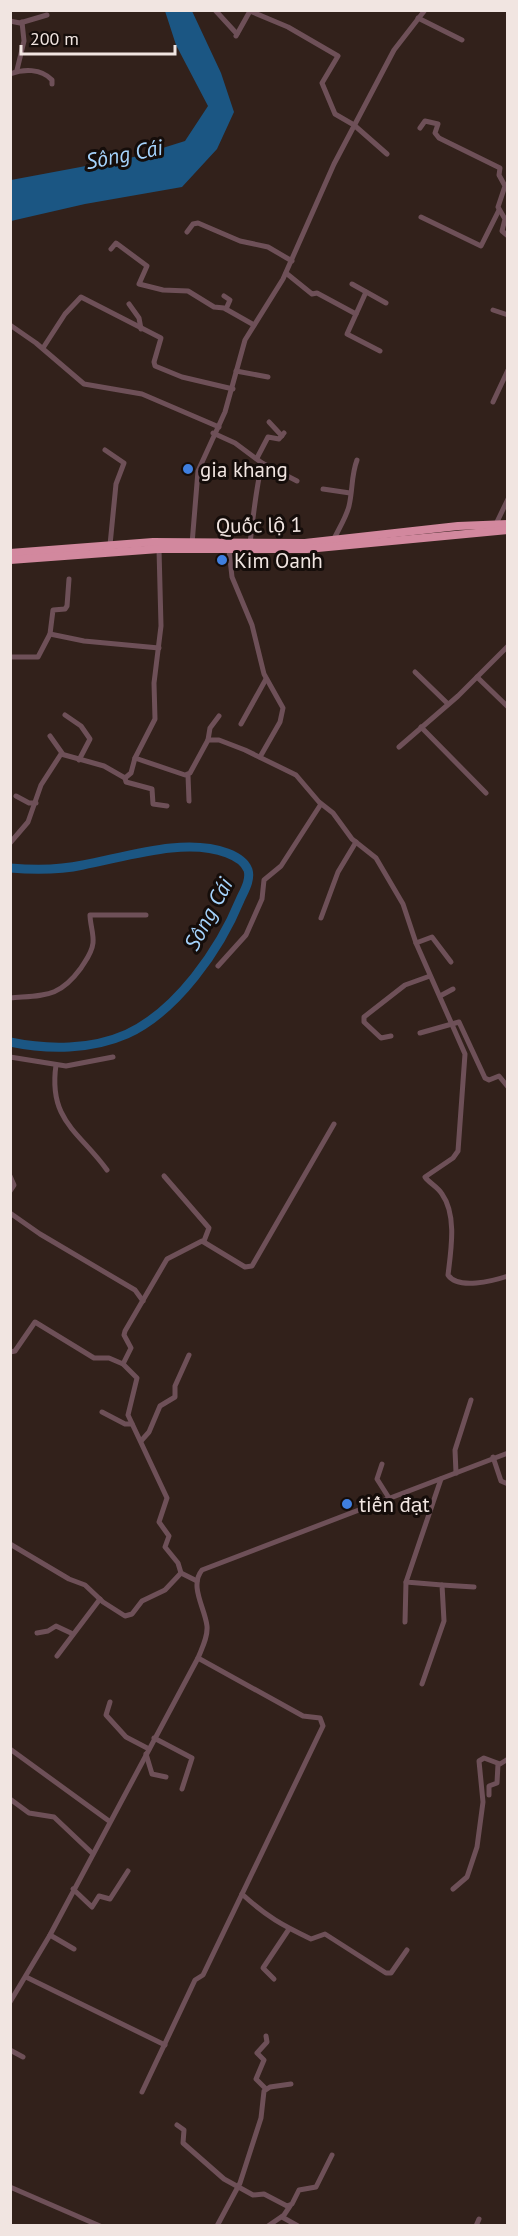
<svg xmlns="http://www.w3.org/2000/svg" width="518" height="2236" font-family="'PT Sans',sans-serif">
<style>
.water{fill:#1b5683}
.lines{fill:none;stroke-linecap:round;stroke-linejoin:round}
.river{stroke:#1b5683;stroke-width:9}
.minor{stroke:#6e5058;stroke-width:5}
.highway{stroke:#d2889e;stroke-width:8}
.shop-dot{fill:#3f7fe0;stroke:#150d0a;stroke-width:2}
.labels{text-anchor:middle;dominant-baseline:central;stroke-width:6;stroke-linejoin:round;paint-order:stroke}
.poi-label{font-size:21px;fill:#f1e5e1;stroke:#150d0a;text-anchor:start}
.street-label{font-size:21px;fill:#f1e5e1;stroke:#150d0a}
.water-label{font-size:22px;font-style:italic;fill:#a5d3fc;stroke:#150d0a}
</style>
<rect width="100%" height="100%" fill="#32211b"/>
<polygon class="water" points="165,11 192,11 221,73 234,112 217,149 182,187 85,204 11,221 11,180 134,157 185,141 208,106 176,45"/>
<g class="lines">
<path class="river" d="M10 868C34 870 60 870 83 865 126 857 185 837 227 853 235 856 245 862 248 870 251 880 244 891 240 900 220 949 177 1011 127 1034 91 1050 48 1050 10 1042"/>
<g class="minor">
<polyline points="215,10 237,34"/>
<polyline points="418,18 462,40"/>
<polyline points="10,21 20,23 47,15"/>
<polyline points="236,36 250,11 288,27 338,56 322,83 335,114 354,125 387,154"/>
<polyline points="17,70 24,41 22,22"/>
<path d="M10 74C23 69 41 68 52 80V84"/>
<polyline points="420,128 425,121 438,124 435,133 439,138 500,168 499,175 505,186 498,207 505,219 502,231 508,236"/>
<polyline points="421,217 481,246 499,210"/>
<polyline points="187,232 193,224 198,223 240,241 268,247 292,261"/>
<polyline points="111,249 116,243 147,266 139,284 163,290 188,291 214,307 224,308 254,325"/>
<polyline points="286,273 312,294 317,293 356,314"/>
<polyline points="352,284 386,303"/>
<polyline points="366,292 347,334 380,351"/>
<polyline points="224,296 230,300 226,309"/>
<polyline points="129,304 139,318 141,329"/>
<polyline points="493,310 508,315"/>
<polyline points="10,325 36,343 84,384 142,394 219,427"/>
<polyline points="43,348 65,314 81,297 161,338 154,362 155,366 182,377 233,389"/>
<polyline points="236,371 268,377"/>
<polyline points="493,402 508,370"/>
<polyline points="269,422 282,436"/>
<path d="M213 433 235 443 262 463C256 489 253 516 250 544"/>
<polyline points="105,450 124,463 116,484 110,545"/>
<polyline points="257,458 268,437 279,439 284,433"/>
<polyline points="262,463 297,481"/>
<polyline points="323,489 350,493"/>
<polyline points="496,524 508,499"/>
<path d="M333 541C338 530 346 518 349 506 353 489 351 476 357 460"/>
<polyline points="192,544 198,471 225,412 245,340 283,279 334,164 394,50 425,10"/>
<polyline points="229,550 232,577 252,625 264,674 283,708 280,722 260,757"/>
<polyline points="50,634 84,641 159,648"/>
<polyline points="10,657 38,657 50,634 53,610 65,609 67,606 69,579"/>
<polyline points="415,672 448,704"/>
<polyline points="477,677 508,707"/>
<polyline points="65,715 81,726 90,739 79,760"/>
<polyline points="241,724 266,679"/>
<polyline points="421,727 486,793"/>
<polyline points="50,736 62,753"/>
<polyline points="208,740 210,728 219,716"/>
<polyline points="399,747 458,696 508,646"/>
<path d="M135 758 185 775 190 773 208 740H219L245 750 296 775 319 802 333 813 352 839 376 858 403 904 416 943 465 1054 458 1151 453 1158 425 1177C429 1183 438 1187 442 1194 457 1215 451 1250 448 1275 458 1290 493 1281 508 1276"/>
<polyline points="188,775 189,801"/>
<polyline points="125,778 126,782 152,789 153,804 167,806"/>
<polyline points="16,796 29,803 36,803"/>
<polyline points="10,843 28,822 41,785 61,754 104,766 125,778 131,773 135,758 155,719 154,683 161,626 159,549"/>
<polyline points="321,918 338,872 356,842"/>
<polyline points="416,943 432,937 451,962"/>
<polyline points="218,966 246,935 262,899 264,880 281,866 321,804"/>
<polyline points="440,996 453,989"/>
<path d="M10 998C45 995 59 998 81 968 86 960 92 953 93 943 94 934 90 924 90 915H146"/>
<polyline points="420,1033 459,1022 485,1078 489,1080 499,1076 508,1087"/>
<polyline points="391,1036 381,1038 364,1022 364,1017 405,985 430,976"/>
<polyline points="10,1057 66,1066 113,1057"/>
<path d="M56 1065C48 1121 80 1132 107 1170"/>
<polyline points="10,1176 14,1185 10,1191"/>
<polyline points="164,1176 209,1228 204,1241"/>
<polyline points="10,1213 40,1234 135,1290 143,1301"/>
<polyline points="10,1352 15,1351 35,1322 94,1358 109,1358 123,1364"/>
<polyline points="102,1412 125,1424 132,1424"/>
<polyline points="141,1441 149,1432 160,1406 175,1397 175,1386 189,1355"/>
<polyline points="493,1457 501,1481 508,1484"/>
<polyline points="382,1464 377,1479 389,1498"/>
<polyline points="456,1473 455,1450 471,1400"/>
<polyline points="10,1544 69,1579 85,1585 103,1602 125,1616 132,1614 142,1601 165,1590 181,1573"/>
<polyline points="197,1581 181,1573 178,1563 165,1547 169,1536 159,1522 167,1498 128,1415 137,1378 123,1364 131,1348 124,1335 125,1331 167,1259 202,1241 245,1267 252,1266 334,1124"/>
<polyline points="442,1585 474,1587"/>
<polyline points="405,1622 406,1582"/>
<polyline points="37,1633 48,1631 56,1626 73,1634"/>
<polyline points="57,1656 100,1599"/>
<polyline points="422,1684 444,1621 442,1585 406,1582 441,1479"/>
<polyline points="110,1702 106,1715 126,1737 149,1749"/>
<polyline points="154,1738 192,1758 182,1789"/>
<polyline points="10,1749 109,1821"/>
<polyline points="146,1754 152,1774 166,1777"/>
<polyline points="489,1795 489,1786 497,1783 498,1764"/>
<polyline points="10,1799 29,1813 54,1817 92,1853"/>
<polyline points="73,1889 92,1907 99,1896 110,1899 128,1871"/>
<polyline points="453,1889 467,1877 477,1847 483,1802 479,1761 484,1758 500,1764 508,1759"/>
<path d="M242 1894C267 1917 282 1925 311 1939L325 1934 386 1973H391L407 1950"/>
<polyline points="50,1935 74,1949"/>
<polyline points="26,1977 165,2045"/>
<polyline points="274,1979 263,1968 289,1929"/>
<path d="M10 2002 50 1935 198 1658C202 1648 208 1637 207 1626 205 1608 189 1586 202 1570L508 1453"/>
<polyline points="10,2050 23,2057"/>
<polyline points="266,2089 256,2079 264,2060 257,2053 267,2042 266,2036"/>
<polyline points="142,2092 195,1980 203,1975 323,1726 320,1718 303,1716 198,1658"/>
<polyline points="177,2125 184,2130 183,2143 224,2179 253,2195 264,2194 287,2206 292,2204 299,2190 316,2187 332,2155"/>
<polyline points="10,2187 100,2226"/>
<polyline points="282,2217 298,2226"/>
<polyline points="217,2226 240,2183 261,2118 264,2091 270,2087 291,2084"/>
<polyline points="268,2226 284,2215 290,2206"/>
<polyline points="476,2226 479,2219"/>
</g>
<g class="highway">
<polyline points="10,553 153,542 305,543 458,526 508,524"/>
<polyline points="10,560 159,549 307,549 508,530"/>
</g>
</g>
<g class="shop-dot">
<circle cx="188" cy="469" r="6"/>
<circle cx="222" cy="560" r="6"/>
<circle cx="347" cy="1504" r="6"/>
</g>
<g class="labels">
<g class="poi-label">
<text x="200" y="469">gia khang</text>
<text x="234" y="560">Kim Oanh</text>
<text x="359" y="1504">tiến đạt</text>
</g>
<g class="street-label">
<text transform="translate(259 525) rotate(-1)">Quốc lộ 1</text>
</g>
<g class="water-label">
<text transform="translate(124 154) rotate(-11)">Sông Cái</text>
<text transform="translate(208 914) rotate(-62)">Sông Cái</text>
</g>
</g>
<rect width="518" height="2236" fill="none" stroke="#f1e5e1" stroke-width="24"/>
<path d="M21 45v9h154v-9" fill="none" stroke="#f1e5e1" stroke-width="3"/>
<text x="30" y="45" font-size="18" fill="#f1e5e1" stroke="#150d0a" stroke-width="4.5" paint-order="stroke">200 m</text>
</svg>
